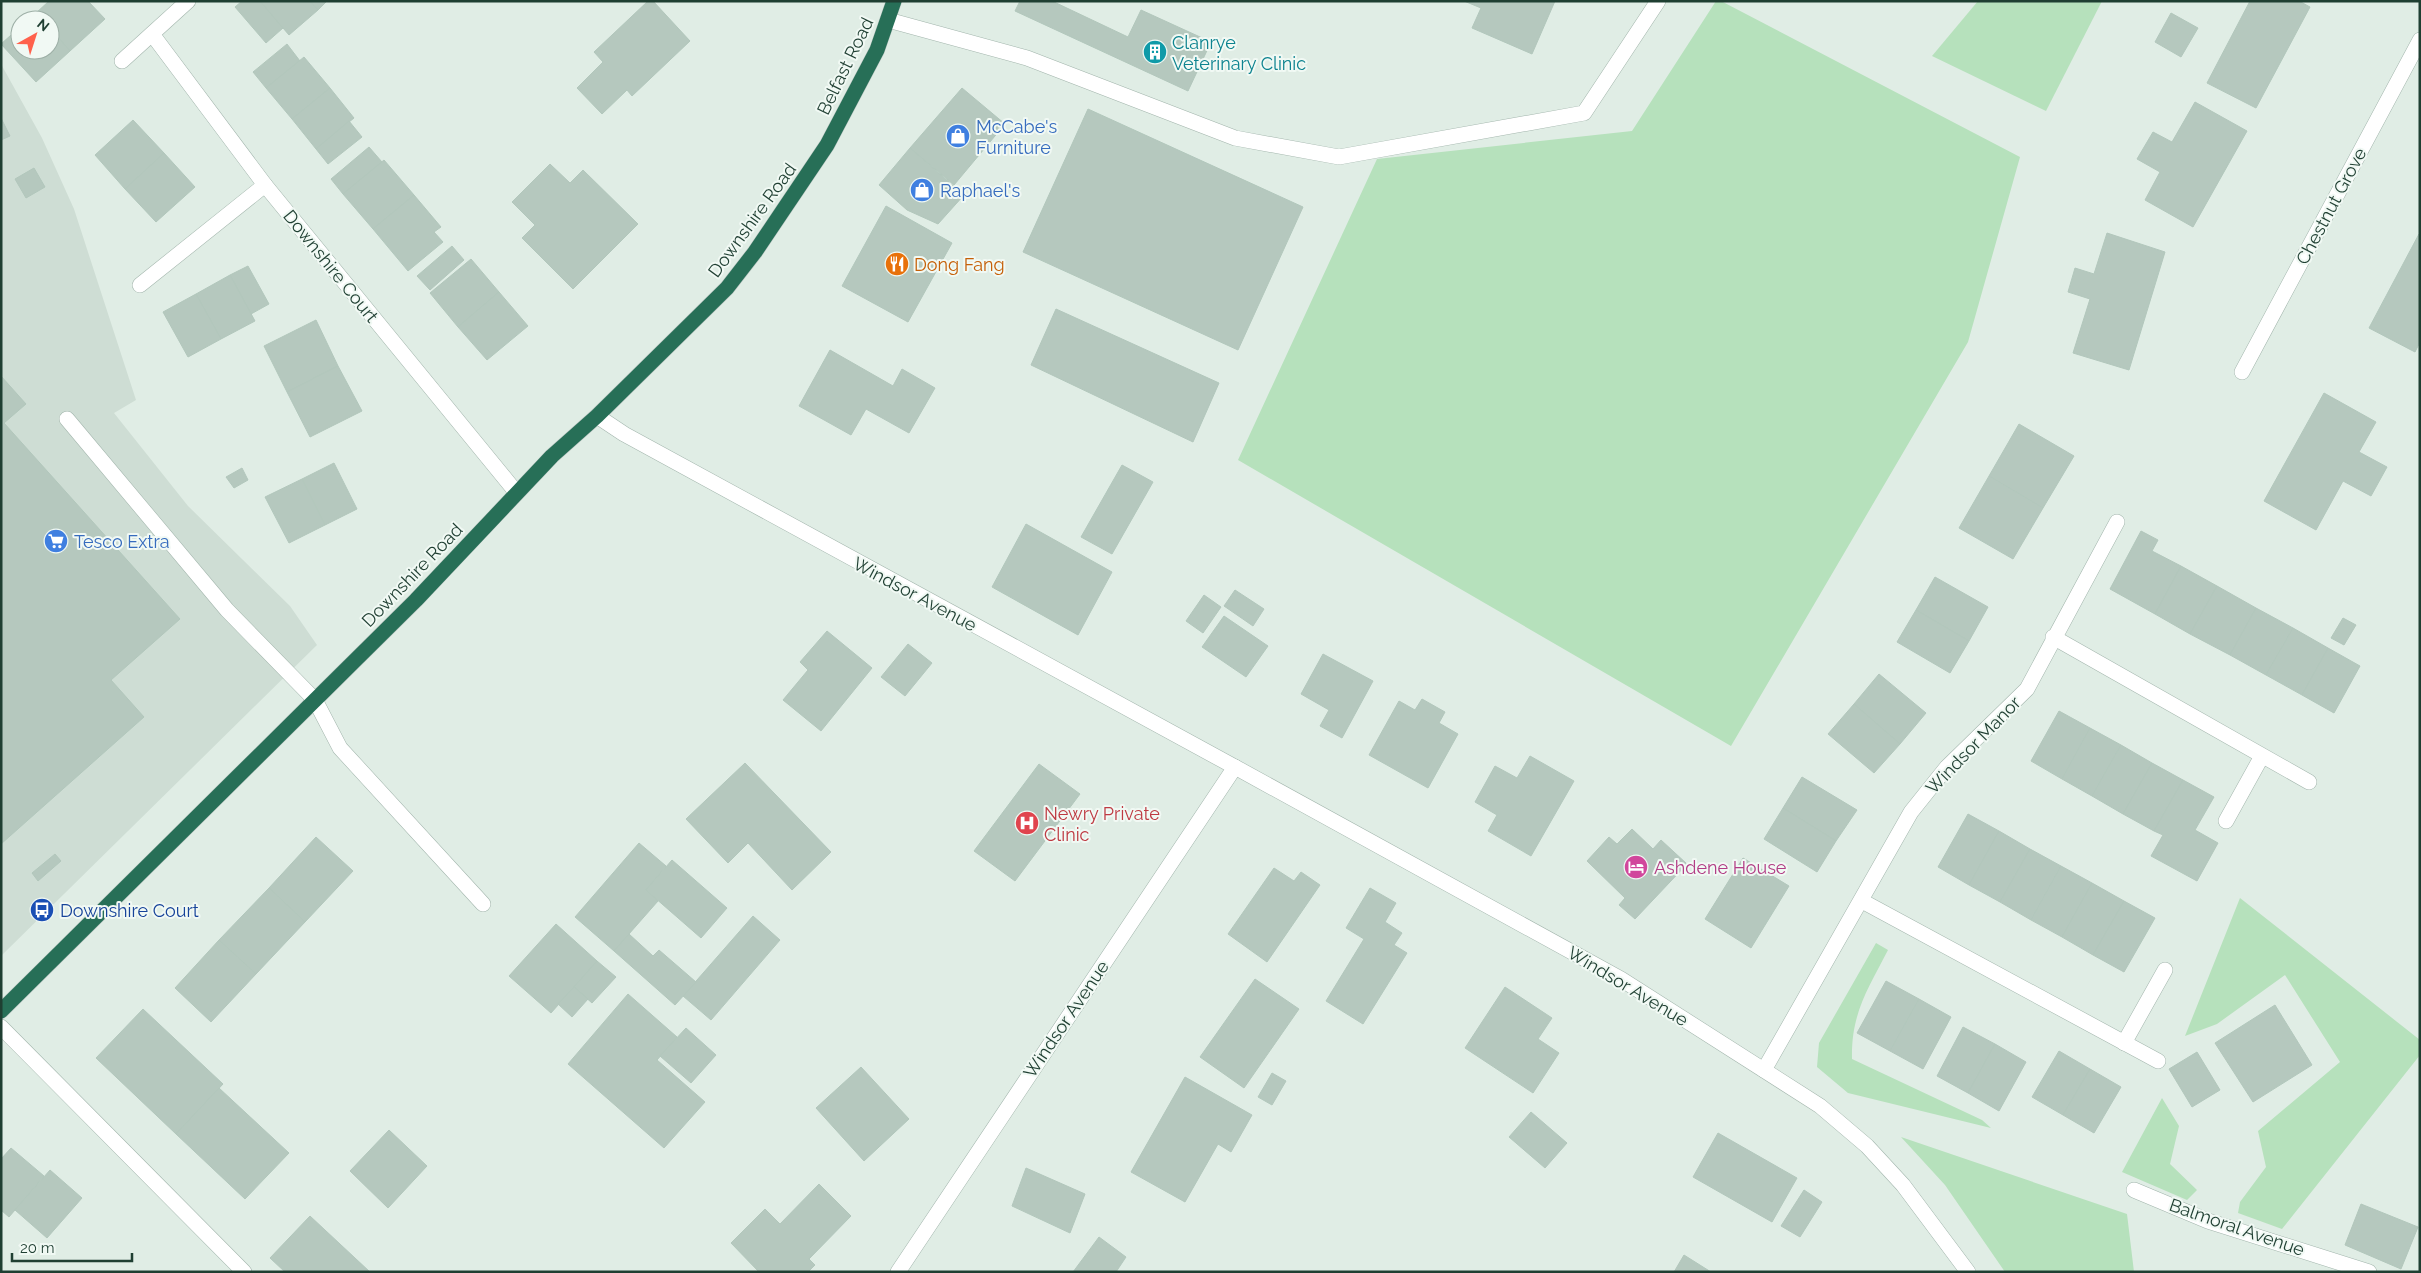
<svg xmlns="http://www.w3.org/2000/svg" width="2421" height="1273" font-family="Raleway,sans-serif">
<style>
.built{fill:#ceddd4}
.green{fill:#b6e1bc}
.building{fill:#b5c8be;stroke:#b2c7bc}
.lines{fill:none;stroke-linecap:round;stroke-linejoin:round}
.minor-casing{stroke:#a2b5ac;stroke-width:16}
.highway-casing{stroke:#c0c9c6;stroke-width:16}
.minor{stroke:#fff;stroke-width:15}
.highway{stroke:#276f57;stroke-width:15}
.labels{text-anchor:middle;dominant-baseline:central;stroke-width:4;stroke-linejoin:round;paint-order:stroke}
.culture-label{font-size:18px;fill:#0d838f;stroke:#f1f9f4;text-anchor:start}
.street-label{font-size:18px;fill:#1f3f32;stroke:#f1f9f4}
.shop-label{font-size:18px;fill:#366cbe;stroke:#f1f9f4;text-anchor:start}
.food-label{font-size:18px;fill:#c56008;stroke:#f1f9f4;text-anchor:start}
.health-label{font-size:18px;fill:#be3a42;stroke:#f1f9f4;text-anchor:start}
.hotel-label{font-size:18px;fill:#b23c85;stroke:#f1f9f4;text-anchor:start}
.transit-label{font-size:18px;fill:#164399;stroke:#f1f9f4;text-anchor:start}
</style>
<rect width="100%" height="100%" fill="#e0ede5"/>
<polygon class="built" points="1,64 42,138 74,209 136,400 114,413 188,506 290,606 317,645 1,956"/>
<g class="green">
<polygon points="1716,1 1721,1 2020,157 1968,342 1731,746 1238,460 1377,159 1632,131"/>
<polygon points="1978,1 2102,1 2046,111 1932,56"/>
<polygon points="2240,898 2420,1040 2420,1055 2282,1229 2238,1213 2240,1202 2266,1167 2258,1131 2340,1062 2285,975 2217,1024 2185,1036"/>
<path d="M1876 943 1888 950C1868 989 1851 1013 1852 1059L1982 1120 1991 1128 1848 1093 1817 1067 1819 1043Z"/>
<polygon points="2162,1098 2179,1126 2170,1164 2197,1190 2187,1200 2122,1172"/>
<polygon points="1901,1137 2127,1214 2134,1272 2005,1272 1945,1185"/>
</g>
<g class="building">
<polygon points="49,1 88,1 105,19 70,51 50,28 50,20 43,20 36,13"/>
<polygon points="242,1 260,1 283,28 266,43 235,7"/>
<polygon points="260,1 310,1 318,10 289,35"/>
<polygon points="310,1 327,1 318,10"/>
<polygon points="648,1 653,1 690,41 632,96 627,90 602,114 577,88 603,62 594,52"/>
<polygon points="1020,1 1052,1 1128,37 1141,10 1211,42 1188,91 1015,11"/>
<polygon points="1464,1 1555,1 1532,54 1472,28 1481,8"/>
<polygon points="2250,1 2299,1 2310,7 2256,108 2207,83"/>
<polygon points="36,13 43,20 28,20"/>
<polygon points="2171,13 2198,28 2181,57 2155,42"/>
<polygon points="20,27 20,50 50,50 50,28 70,51 36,82 1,44"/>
<polygon points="287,44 300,61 266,88 253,72"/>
<polygon points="304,57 330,88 292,119 266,88"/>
<polygon points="330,88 354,118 316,149 292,119"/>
<polygon points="962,88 1005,124 954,185 910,148"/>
<polygon points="2195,102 2247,131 2193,227 2145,200 2160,172 2137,159 2153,132 2172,142"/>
<polygon points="1088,109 1303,207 1238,350 1023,252"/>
<polygon points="1,118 10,136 1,140"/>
<polygon points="133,120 164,153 125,189 95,155"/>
<polygon points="349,121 362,137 328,164 316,149"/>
<polygon points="369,147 382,162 343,194 331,179"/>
<polygon points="910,148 964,195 938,224 907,210 879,185"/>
<polygon points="164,153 195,187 156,222 125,189"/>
<polygon points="384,160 414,195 373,229 343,194"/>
<polygon points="550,164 570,183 583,170 638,224 573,289 522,238 535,225 512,202"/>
<polygon points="34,168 45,187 26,198 15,179"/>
<polygon points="414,195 441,227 434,232 443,242 408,271 373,229"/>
<polygon points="886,206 952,243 908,322 842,286"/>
<polygon points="2107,233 2165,252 2129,370 2073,353 2090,299 2068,292 2075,268 2094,274"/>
<polygon points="2419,234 2420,342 2415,352 2369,328"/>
<polygon points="452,246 464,260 430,290 417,276"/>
<polygon points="471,259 499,292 458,327 430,293"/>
<polygon points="248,266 269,304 251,314 230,275"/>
<polygon points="230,275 255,321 221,339 196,294"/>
<polygon points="499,292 528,326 487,360 458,327"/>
<polygon points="196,294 221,339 188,357 163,312"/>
<polygon points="1056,309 1219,383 1193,442 1031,365"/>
<polygon points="316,320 338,366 287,392 264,346"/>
<polygon points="830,350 893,386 902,369 935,388 909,433 866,409 851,435 799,406"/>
<polygon points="338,366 362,411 310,437 287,392"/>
<polygon points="1,376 26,404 4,423 180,619 111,680 144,717 1,844"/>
<polygon points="2324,393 2376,422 2359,452 2387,467 2371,496 2343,481 2316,530 2264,501"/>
<polygon points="2019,424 2074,456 2043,508 1989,476"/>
<polygon points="334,463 357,509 325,525 302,479"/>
<polygon points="1122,465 1153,482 1112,554 1081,537"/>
<polygon points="242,468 248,480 234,488 226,477"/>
<polygon points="1989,476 2043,508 2013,559 1959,528"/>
<polygon points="302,479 325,525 289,543 265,497"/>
<polygon points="1026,524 1112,572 1078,635 992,587"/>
<polygon points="2141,531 2158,540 2152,551 2181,566 2155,614 2110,589"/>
<polygon points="2181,566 2217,586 2190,634 2155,614"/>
<polygon points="1935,577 1988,607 1969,641 1916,610"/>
<polygon points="2217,586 2256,608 2230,655 2190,634"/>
<polygon points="1235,590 1264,609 1253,626 1224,606"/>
<polygon points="1204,595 1221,607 1203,633 1186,621"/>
<polygon points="2256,608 2293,628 2266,675 2230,655"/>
<polygon points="1916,610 1969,641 1950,673 1897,642"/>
<polygon points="1224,616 1268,646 1246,677 1202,647"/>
<polygon points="2343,618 2356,625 2344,645 2331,638"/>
<polygon points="2293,628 2328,648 2302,695 2266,675"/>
<polygon points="827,631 872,668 821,731 783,700 808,670 800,662"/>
<polygon points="908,644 932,663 905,696 881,677"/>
<polygon points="2328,648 2360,666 2334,713 2302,695"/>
<polygon points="1323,654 1373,681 1342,738 1320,726 1329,710 1301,694"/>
<polygon points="1879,674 1926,713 1900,744 1854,704"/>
<polygon points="1422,699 1445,712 1439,723 1458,734 1428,788 1369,755 1399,701 1415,710"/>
<polygon points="1854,704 1900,744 1874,773 1828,734"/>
<polygon points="2059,711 2090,728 2062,779 2031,761"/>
<polygon points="2090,728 2121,745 2092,796 2062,779"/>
<polygon points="2121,745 2152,763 2123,814 2092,796"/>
<polygon points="1530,756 1574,781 1531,856 1488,831 1497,815 1475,802 1495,766 1517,778"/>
<polygon points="745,763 831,852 792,890 748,843 728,863 686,819"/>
<polygon points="2152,763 2183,780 2154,831 2123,814"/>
<polygon points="1039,764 1080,794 1015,881 974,851"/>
<polygon points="1802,777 1857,810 1836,841 1783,808"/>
<polygon points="2183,780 2214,797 2195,830 2218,843 2197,881 2151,856 2163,835 2154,831"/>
<polygon points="1783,808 1836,841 1817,872 1764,839"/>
<polygon points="1968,814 1999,831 1969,885 1938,867"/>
<polygon points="1632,829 1653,849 1661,840 1687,864 1635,919 1619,905 1625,898 1587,861 1609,837 1617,844"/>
<polygon points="1999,831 2030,849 2000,902 1969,885"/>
<polygon points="316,837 353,871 305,922 269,888"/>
<polygon points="639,843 666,866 646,890 658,901 614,951 575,917"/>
<polygon points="2030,849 2061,866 2031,920 2000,902"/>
<polygon points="55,854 61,861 38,881 32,873"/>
<polygon points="1743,858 1789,886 1751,948 1705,919"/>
<polygon points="672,860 727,908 701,938 646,890"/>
<polygon points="2061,866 2092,883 2062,937 2031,920"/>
<polygon points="1274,868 1294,881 1301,872 1320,885 1267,962 1228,934"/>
<polygon points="2092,883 2124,901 2093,955 2062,937"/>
<polygon points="269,888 305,922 256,974 219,940"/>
<polygon points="1370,888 1396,903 1385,922 1402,933 1394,945 1407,953 1363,1024 1326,1001 1364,939 1346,928"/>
<polygon points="2124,901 2155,918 2124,972 2093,955"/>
<polygon points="753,916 780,940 711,1020 683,996"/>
<polygon points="556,924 597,961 551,1013 509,976"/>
<polygon points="629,934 653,956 659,950 696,982 675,1005 614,951"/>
<polygon points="219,940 256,974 211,1022 175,988"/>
<polygon points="597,961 616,977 592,1003 574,987"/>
<polygon points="1255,979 1299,1009 1244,1088 1200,1057"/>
<polygon points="1886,981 1919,999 1890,1051 1857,1033"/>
<polygon points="574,987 588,999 572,1017 558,1004"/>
<polygon points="1505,987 1552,1018 1538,1039 1559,1053 1533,1093 1465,1048"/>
<polygon points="628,994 677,1037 657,1060 705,1102 664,1148 568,1064"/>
<polygon points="1919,999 1951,1017 1923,1069 1890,1051"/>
<polygon points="2275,1005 2312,1065 2253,1102 2215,1043"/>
<polygon points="143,1009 223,1084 176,1134 96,1058"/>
<polygon points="1963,1027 1995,1044 1968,1093 1937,1076"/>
<polygon points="686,1028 716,1055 691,1083 660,1056"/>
<polygon points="1995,1044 2026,1062 1999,1111 1968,1093"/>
<polygon points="2059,1051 2090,1069 2063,1115 2032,1097"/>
<polygon points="2197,1052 2220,1090 2192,1107 2169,1069"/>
<polygon points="861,1067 909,1119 864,1161 816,1108"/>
<polygon points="2090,1069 2121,1087 2094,1133 2063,1115"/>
<polygon points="1272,1073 1286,1081 1272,1105 1258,1097"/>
<polygon points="1185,1077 1252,1115 1231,1152 1218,1144 1185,1202 1131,1172"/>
<polygon points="219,1088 289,1153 245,1199 176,1134"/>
<polygon points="1531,1112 1567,1143 1545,1168 1509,1137"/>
<polygon points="389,1130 427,1166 388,1208 350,1171"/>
<polygon points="1718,1133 1797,1178 1772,1222 1693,1177"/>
<polygon points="11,1148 44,1176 9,1217 1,1210 1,1159"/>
<polygon points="1026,1168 1085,1194 1070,1233 1012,1206"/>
<polygon points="50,1170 82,1198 47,1238 15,1210"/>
<polygon points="819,1184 851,1216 809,1259 815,1265 808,1272 759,1272 731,1243 765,1209 780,1224"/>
<polygon points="1804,1190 1822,1202 1800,1237 1781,1226"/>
<polygon points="2361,1204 2418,1227 2401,1269 2345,1245"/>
<polygon points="310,1216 370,1272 285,1272 270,1258"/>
<polygon points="1099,1237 1126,1257 1116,1272 1073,1272"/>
<polygon points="1684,1255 1711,1272 1674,1272"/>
</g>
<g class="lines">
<g class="minor-casing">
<g id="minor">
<polyline points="888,20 1027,58 1235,138 1339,157 1584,113 1658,1"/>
<polyline points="152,34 265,185 516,492"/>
<polyline points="122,61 188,1"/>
<polyline points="140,285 265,185"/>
<polyline points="2242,372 2420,40"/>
<polyline points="597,416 624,434 1235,767 898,1272"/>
<polyline points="67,419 227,610 315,700 340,748 483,904"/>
<polyline points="2053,637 2309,782"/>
<polyline points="1235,767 1621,979 1820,1106 1867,1146 1903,1185 1968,1272"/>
<polyline points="2226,821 2262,756"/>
<polyline points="1862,901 2158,1061"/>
<polyline points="1,1027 244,1272"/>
<polyline points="2124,1043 2165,970"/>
<polyline points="1764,1070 1911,812 1947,767 2027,689 2117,522"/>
<polyline points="2134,1190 2208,1221 2369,1272"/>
</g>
</g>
<g class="highway-casing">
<polyline id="highway" points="1,1011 416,600 552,456 597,416 727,288 755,252 827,145 877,50 894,1"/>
</g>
<use href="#minor" class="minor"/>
<use href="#highway" class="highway"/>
</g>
<defs>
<g id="building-disc" transform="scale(1.25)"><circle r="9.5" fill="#0f9aa8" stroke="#f1f9f4"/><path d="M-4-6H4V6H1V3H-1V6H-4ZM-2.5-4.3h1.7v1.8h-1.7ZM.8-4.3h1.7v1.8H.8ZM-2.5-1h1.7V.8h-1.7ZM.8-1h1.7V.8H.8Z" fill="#fff"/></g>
<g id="shop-disc" transform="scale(1.25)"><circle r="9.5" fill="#3f7fe0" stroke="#f1f9f4"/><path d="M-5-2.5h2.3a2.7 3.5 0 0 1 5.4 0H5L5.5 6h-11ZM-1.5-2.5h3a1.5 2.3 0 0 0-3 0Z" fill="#fff"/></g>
<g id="restaurant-disc" transform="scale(1.25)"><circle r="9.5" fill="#e8710a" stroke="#f1f9f4"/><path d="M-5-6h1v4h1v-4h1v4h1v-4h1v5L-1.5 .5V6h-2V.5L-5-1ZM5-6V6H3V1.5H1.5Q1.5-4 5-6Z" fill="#fff"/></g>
<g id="supermarket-disc" transform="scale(1.25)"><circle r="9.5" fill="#3f7fe0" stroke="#f1f9f4"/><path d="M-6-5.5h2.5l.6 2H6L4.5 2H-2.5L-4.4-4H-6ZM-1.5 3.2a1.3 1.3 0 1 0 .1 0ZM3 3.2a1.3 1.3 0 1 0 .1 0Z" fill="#fff"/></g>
<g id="hospital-disc" transform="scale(1.25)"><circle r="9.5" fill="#e0444e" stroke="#f1f9f4"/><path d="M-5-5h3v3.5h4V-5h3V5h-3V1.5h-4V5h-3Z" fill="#fff"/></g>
<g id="hotel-disc" transform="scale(1.25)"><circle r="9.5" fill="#d1479c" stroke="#f1f9f4"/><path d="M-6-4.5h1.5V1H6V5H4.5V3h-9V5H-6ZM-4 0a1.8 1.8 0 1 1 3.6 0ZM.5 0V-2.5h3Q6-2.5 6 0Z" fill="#fff"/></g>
<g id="bus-disc" transform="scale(1.25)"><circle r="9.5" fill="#1a4fb4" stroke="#f1f9f4"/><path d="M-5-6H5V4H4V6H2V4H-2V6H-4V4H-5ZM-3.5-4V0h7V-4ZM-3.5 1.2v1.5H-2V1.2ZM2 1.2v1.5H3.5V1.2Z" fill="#fff"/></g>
</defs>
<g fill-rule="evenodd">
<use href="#building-disc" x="1155" y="52"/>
<use href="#shop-disc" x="958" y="136"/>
<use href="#shop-disc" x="922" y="190"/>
<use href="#restaurant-disc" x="897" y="264"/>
<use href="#supermarket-disc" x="56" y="541"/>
<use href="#hospital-disc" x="1027" y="823"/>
<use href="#hotel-disc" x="1636" y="867"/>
<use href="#bus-disc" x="42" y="910"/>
</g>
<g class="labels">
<g class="culture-label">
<text x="1172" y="42">Clanrye<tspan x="1172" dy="21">Veterinary Clinic</tspan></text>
</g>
<g class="street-label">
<text transform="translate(845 66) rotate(-64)">Belfast Road</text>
<text transform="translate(2331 206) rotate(-62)">Chestnut Grove</text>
<text transform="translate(752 220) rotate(-54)">Downshire Road</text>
<text transform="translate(331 266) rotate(51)">Downshire Court</text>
<text transform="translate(412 575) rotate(-46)">Downshire Road</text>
<text transform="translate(915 594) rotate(28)">Windsor Avenue</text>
<text transform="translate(1973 745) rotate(-46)">Windsor Manor</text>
<text transform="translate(1628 986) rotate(31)">Windsor Avenue</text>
<text transform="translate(1066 1019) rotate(-56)">Windsor Avenue</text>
<text transform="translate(2237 1227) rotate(19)">Balmoral Avenue</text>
</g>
<g class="shop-label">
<text x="976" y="126">McCabe's<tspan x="976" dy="21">Furniture</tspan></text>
<text x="940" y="190">Raphael's</text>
<text x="74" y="541">Tesco Extra</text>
</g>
<g class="food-label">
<text x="914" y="264">Dong Fang</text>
</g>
<g class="health-label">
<text x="1044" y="813">Newry Private<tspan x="1044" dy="21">Clinic</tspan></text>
</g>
<g class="hotel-label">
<text x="1654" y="867">Ashdene House</text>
</g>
<g class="transit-label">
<text x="60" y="910">Downshire Court</text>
</g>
</g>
<rect width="2421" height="1273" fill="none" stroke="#1f3f32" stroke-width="5"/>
<g transform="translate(35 35) rotate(39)"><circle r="24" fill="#f1f9f4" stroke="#9dafa6"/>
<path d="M0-4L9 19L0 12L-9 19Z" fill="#ff614c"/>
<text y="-8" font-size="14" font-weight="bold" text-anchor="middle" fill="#1f3f32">N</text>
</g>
<path d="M12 1253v8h120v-8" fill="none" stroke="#1f3f32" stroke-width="2.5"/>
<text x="20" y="1253" font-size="15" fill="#1f3f32" stroke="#f1f9f4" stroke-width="4" paint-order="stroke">20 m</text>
</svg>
